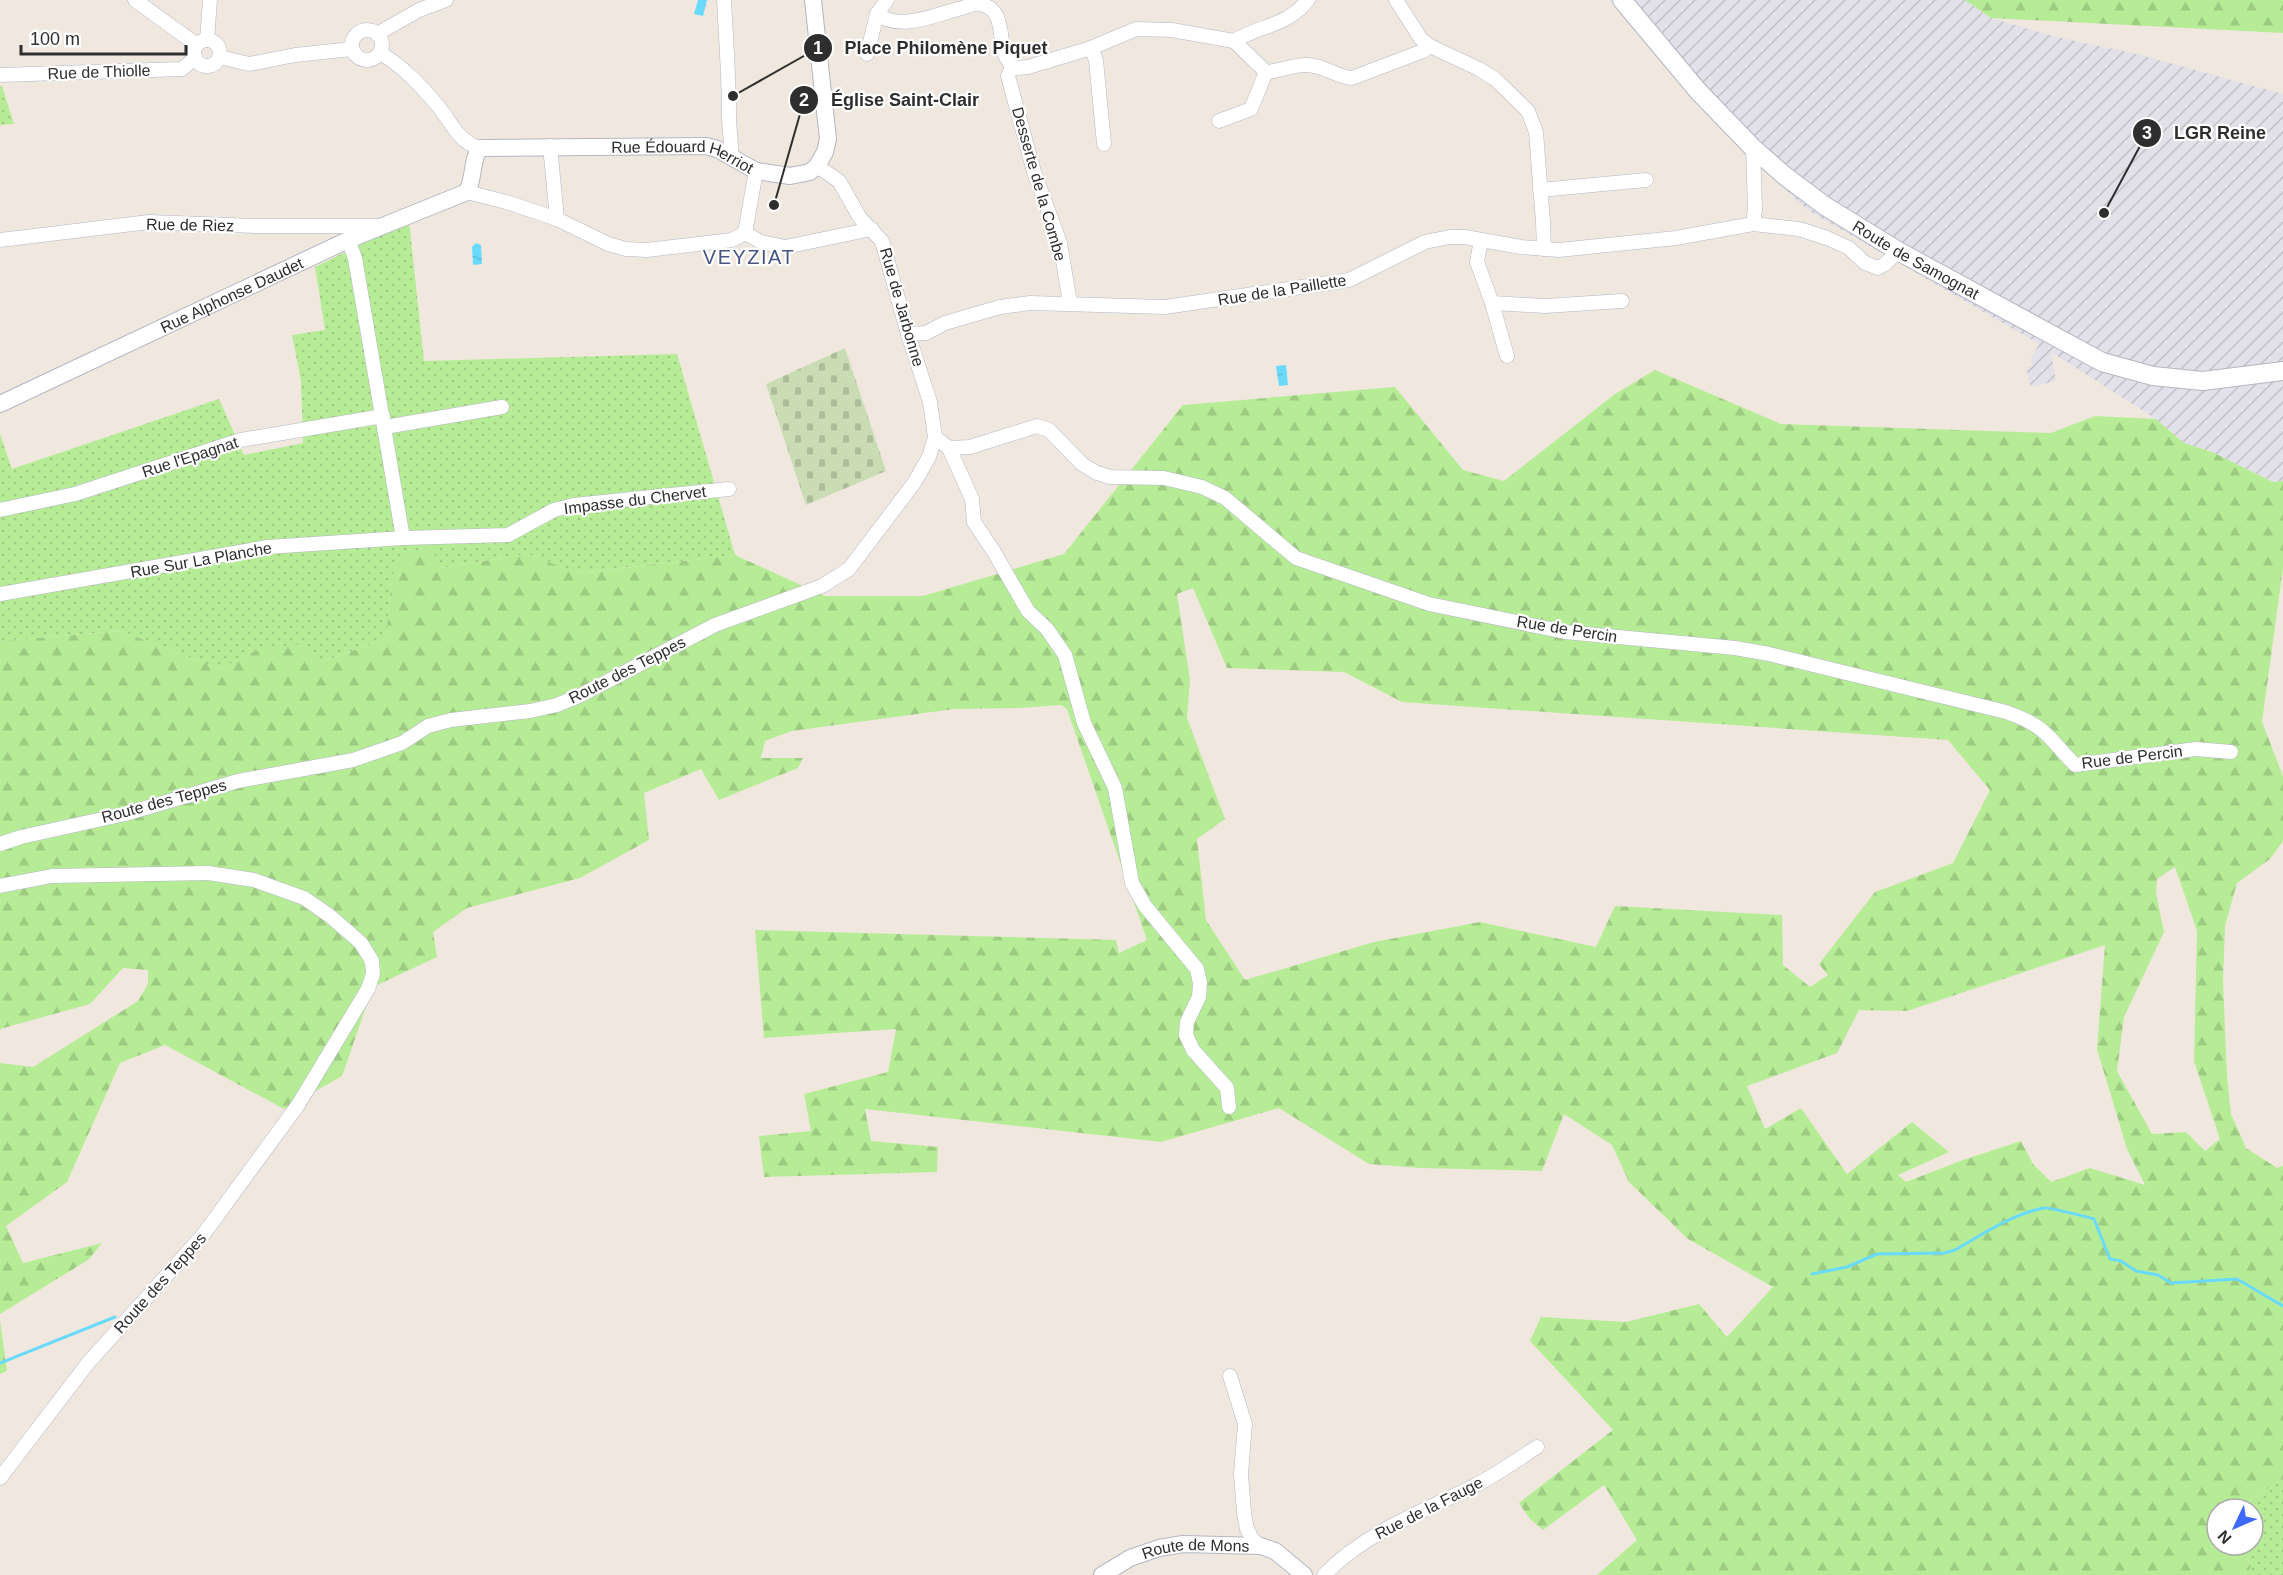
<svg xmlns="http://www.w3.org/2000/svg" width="2283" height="1575" font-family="Arial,sans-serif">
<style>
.industrial{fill:url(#industrial-furrows)}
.grass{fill:url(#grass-dots)}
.forest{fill:url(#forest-firs);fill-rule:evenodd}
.cemetery{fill:url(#cemetery-stones)}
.water{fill:url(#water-ripples)}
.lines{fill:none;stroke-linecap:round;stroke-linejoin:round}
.stream{stroke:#69dafc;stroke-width:3}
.minor-casing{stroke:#b3b6c2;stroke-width:15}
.tertiary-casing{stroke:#b3b6c2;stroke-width:18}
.secondary-casing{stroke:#b3b6c2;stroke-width:20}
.minor{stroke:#fff;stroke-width:14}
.tertiary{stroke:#fff;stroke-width:16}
.secondary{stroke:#fff;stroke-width:18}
.labels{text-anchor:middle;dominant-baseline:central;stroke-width:4.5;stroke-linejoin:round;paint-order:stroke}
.street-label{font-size:16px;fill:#2e2e2e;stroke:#fff}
.quarter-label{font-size:20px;letter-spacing:1.5px;fill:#485584;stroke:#fff}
.leader{fill:none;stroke:#2e2e2e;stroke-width:2}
.callout-dot{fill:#2e2e2e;stroke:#fff;stroke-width:2}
.mark-label{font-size:18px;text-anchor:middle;font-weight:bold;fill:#fff}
.callout-label{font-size:18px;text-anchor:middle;font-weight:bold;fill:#2e2e2e;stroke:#fff;stroke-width:4.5;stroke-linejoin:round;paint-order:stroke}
</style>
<defs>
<pattern id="industrial-furrows" width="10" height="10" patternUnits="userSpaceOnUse" patternTransform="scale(1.5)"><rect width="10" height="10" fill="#e2e0e8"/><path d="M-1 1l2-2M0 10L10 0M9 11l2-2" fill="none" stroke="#c2c0c7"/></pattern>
<pattern id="grass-dots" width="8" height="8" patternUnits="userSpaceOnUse" patternTransform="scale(1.5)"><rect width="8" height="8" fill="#b7ec97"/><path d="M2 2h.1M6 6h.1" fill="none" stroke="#9ecb82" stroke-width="1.8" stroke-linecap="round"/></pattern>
<pattern id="forest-firs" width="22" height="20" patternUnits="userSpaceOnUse" patternTransform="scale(1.5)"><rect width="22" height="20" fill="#b7ec97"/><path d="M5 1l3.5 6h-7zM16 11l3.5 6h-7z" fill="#9ecb82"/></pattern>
<pattern id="cemetery-stones" width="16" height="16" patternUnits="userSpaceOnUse" patternTransform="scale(1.5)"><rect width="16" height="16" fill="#c9dcb4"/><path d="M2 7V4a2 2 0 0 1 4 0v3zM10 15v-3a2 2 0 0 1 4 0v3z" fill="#adbd9b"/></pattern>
<pattern id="water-ripples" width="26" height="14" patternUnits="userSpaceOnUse" patternTransform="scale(1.5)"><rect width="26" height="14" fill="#69dafc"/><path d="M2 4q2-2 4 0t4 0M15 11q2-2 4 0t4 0" fill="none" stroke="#5bbbd8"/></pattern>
</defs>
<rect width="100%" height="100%" fill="#f0e8df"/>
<polygon class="industrial" points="1609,0 1965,0 1991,18 2057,37 2137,54 2283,94 2283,481 2273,482 2212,452 2184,443 2156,419 2051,352 2056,381 2031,387 2026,368 2033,366 2031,359 2039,344 1809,211 1741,150"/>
<g class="grass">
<polygon points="0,86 2,86 14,124 0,125"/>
<polygon points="409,221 424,361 677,354 735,555 577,573 527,554 440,568 430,546 391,581 386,639 321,662 259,649 220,669 121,631 0,641 0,434 12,469 219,399 244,455 303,443 301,381 292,335 325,330 315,267"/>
<polygon points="2283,1478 2283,1575 2247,1575 2251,1566 2241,1545 2253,1545 2253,1509 2238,1509"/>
</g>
<g class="forest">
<polygon points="1965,0 2283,0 2283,33 1991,18"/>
<path d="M1655 370 1781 424 2051 433 2095 416 2156 419 2184 443 2212 452 2273 482 2283 481V568L2262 722 2283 776V841L2270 859 2237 883 2225 926 2223 980 2227 1076 2231 1114 2246 1148 2277 1168 2283 1166V1478L2238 1509H2217V1545H2241L2251 1566 2247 1575H1597L1637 1540 1604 1485 1543 1530 1530 1519 1519 1503 1613 1430 1530 1341 1541 1317 1626 1322 1699 1304 1727 1337 1773 1287 1688 1239 1629 1182 1612 1145 1564 1114 1542 1171 1420 1168 1369 1164 1279 1108 1161 1142 865 1109 871 1141 938 1147 937 1172 764 1177 759 1136 811 1131 804 1094 888 1072 896 1029 764 1038 755 930 1116 940 1119 953 1147 940 1067 709 1061 705 1021 708 954 709 792 731 765 741 761 758H803L798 768 719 800 701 769 644 793 649 840 580 878 467 908 433 932 437 957 373 987 342 1076 284 1109 165 1045 120 1063 67 1182 6 1226 23 1263 102 1243 88 1260 0 1314V1063L33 1067 138 1001 148 984V970L123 968 90 1004 0 1029V641L121 631 220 669 259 649 303 644 321 662 386 639 391 581 397 560 430 546 441 568 527 554 578 573 735 555 825 596H923L1064 554 1183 405 1395 387 1463 470 1504 481 1615 394ZM1193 588 1227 668 1344 672 1402 702 1948 740 1990 790 1953 863 1875 892 1819 964 1828 975 1810 987 1783 965 1782 915 1615 906 1596 947 1480 922 1374 942 1245 980 1206 920 1197 839 1225 819 1187 718 1190 680 1177 594ZM2175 867 2197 931 2194 1061 2220 1139 2205 1151 2186 1132 2152 1134 2117 1071 2124 1017 2164 932 2156 893 2157 879ZM2105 945 2097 1049 2127 1149 2145 1185 2090 1168 2051 1182 2033 1164 2021 1141 1960 1161 1906 1182 1898 1175 1949 1152 1912 1122 1847 1174 1801 1108 1765 1129 1747 1086 1837 1053 1859 1010 1907 1011Z"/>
<polygon points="0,1320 7,1371 0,1374"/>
</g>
<polygon class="cemetery" points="845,348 886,471 806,505 766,384"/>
<g class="water">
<polygon points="698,0 707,0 703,16 694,14"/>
<polygon points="476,243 481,245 482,264 473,265 472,247"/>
<polygon points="1286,365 1288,385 1279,386 1276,366"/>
</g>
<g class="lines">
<g class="stream">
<path d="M1812 1274 1847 1267 1877 1254 1945 1253 1955 1250C1983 1234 2012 1214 2044 1208 2047 1207 2088 1217 2094 1219L2110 1259 2121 1261 2136 1271 2158 1275 2171 1283 2237 1279 2283 1306"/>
<polyline points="0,1363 115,1317"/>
</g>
<g class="minor-casing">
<g id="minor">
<polyline points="135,0 197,45"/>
<path d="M724 0C726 39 729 77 729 116 729 130 732 143 731 157"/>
<polyline points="1396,0 1421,39 1430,46 1479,69 1495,79 1528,111 1536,132 1543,222 1544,249"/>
<path d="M877 14C901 32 936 14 962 8 968 6 974 3 980 4 1013 11 991 54 1016 68L1028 67 1091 48 1136 29 1172 30 1234 41C1260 25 1288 26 1308 0"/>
<circle cx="367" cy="45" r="15"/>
<polyline points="377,34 419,10 446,0"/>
<circle cx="207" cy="53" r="13"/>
<polyline points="207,40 210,0"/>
<path d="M1234 41 1266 72C1281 71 1292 65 1305 65 1322 64 1336 77 1352 78L1423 51 1430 46"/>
<polyline points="1091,48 1096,60 1104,144"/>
<path d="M380 53C403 66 421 86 438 106 452 123 458 142 480 148"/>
<polyline points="867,54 877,14 887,0"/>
<polyline points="220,57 249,64 295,55 352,49"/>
<polyline points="1012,66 1008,76 1034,172 1060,243 1070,303"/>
<polyline points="0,75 182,69 195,58"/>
<polyline points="1219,121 1251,109 1266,72"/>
<polyline points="550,146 557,219"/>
<polyline points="1753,148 1755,209 1753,224"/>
<polyline points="1540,190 1646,180"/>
<polyline points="467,192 506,202 557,219 608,244 626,249 647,250 732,240 745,233"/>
<polyline points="745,233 761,242 785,247 872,229"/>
<polyline points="745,233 756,171"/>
<polyline points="0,240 149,222 257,226 378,226"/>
<polyline points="348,240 355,258 403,538"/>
<polyline points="1481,240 1477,262 1492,303 1507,356"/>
<polyline points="1492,303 1545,306 1622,301"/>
<polyline points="908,334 926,333 945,323 1000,307 1030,303 1165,307 1349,280 1425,242 1449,237 1465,237 1521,247 1559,250 1676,238 1753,224 1799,229 1827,238 1849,248 1865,263 1878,268 1885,264 1898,251"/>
<polyline points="385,427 502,407"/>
<path d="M935 437 949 448 970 447 1037 426 1049 430 1082 464 1097 473 1110 477 1164 478 1202 487 1225 498 1296 558 1429 604 1565 632 1735 648 1769 654 2006 712C2046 726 2048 737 2075 765L2196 749 2231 752"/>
<polyline points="949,448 972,499 974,522 994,552 1028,611 1047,629 1065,655 1084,723 1115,788 1132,883 1145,906 1197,969 1200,983 1199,997 1187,1022 1186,1035 1193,1050 1227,1088 1229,1107"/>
<polyline points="0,510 75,494 241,440 383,416"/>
<polyline points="0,594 268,547 403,538 508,535 554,510 574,505 729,489"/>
<polyline points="0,844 21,837 125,814 238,781 353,760 402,743 428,726 451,720 530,711 557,705 581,695 715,625 822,586 849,569 914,483 929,457 935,437 930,402 908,334 882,241 860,218 839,181 817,166"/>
<polyline points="0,886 52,876 208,873 254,880 304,898 330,916 361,943 372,961 373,974 368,989 298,1105 203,1235 88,1363 0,1478"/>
<polyline points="1230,1376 1245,1424 1241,1474 1244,1513 1247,1529 1253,1540 1261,1546"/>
<path d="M1324 1575C1366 1532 1422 1512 1474 1486 1496 1475 1517 1460 1537 1447"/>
</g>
</g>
<g class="tertiary-casing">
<g id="tertiary">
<path id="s1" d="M0 404 348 240 467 192C475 176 471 160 480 148L706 146 717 149 756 171 790 176 810 172 817 166 825 152 828 139 813 0"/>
<path id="s2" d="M1102 1575 1130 1558 1159 1548 1183 1544 1261 1546 1275 1551 1304 1575"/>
</g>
</g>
<g class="secondary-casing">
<g id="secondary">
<path id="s3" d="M1622 0 1698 91 1753 148 1785 176 1825 206 1898 251 2102 362 2153 376 2203 381 2283 371"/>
</g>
</g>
<use href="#minor" class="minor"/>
<use href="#tertiary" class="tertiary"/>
<use href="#secondary" class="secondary"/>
</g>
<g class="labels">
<g class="street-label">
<text transform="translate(99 72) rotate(-2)">Rue de Thiolle</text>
<text stroke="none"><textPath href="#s1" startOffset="764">Rue Édouard Herriot</textPath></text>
<text transform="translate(1039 184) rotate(74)">Desserte de la Combe</text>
<text transform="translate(190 225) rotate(1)">Rue de Riez</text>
<text stroke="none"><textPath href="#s3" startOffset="396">Route de Samognat</textPath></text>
<text transform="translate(1282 290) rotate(-9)">Rue de la Paillette</text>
<text stroke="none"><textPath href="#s1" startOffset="256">Rue Alphonse Daudet</textPath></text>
<text transform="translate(902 307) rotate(74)">Rue de Jarbonne</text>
<text transform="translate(190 457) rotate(-18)">Rue l'Epagnat</text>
<text transform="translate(635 500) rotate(-7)">Impasse du Chervet</text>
<text transform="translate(201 560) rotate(-10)">Rue Sur La Planche</text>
<text transform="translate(1567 629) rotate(9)">Rue de Percin</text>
<text transform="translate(627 670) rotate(-27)">Route des Teppes</text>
<text transform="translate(2132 757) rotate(-7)">Rue de Percin</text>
<text transform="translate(164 801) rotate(-15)">Route des Teppes</text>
<text transform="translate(160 1283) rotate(-48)">Route des Teppes</text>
<text transform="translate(1429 1508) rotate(-27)">Rue de la Fauge</text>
<text stroke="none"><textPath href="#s2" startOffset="100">Route de Mons</textPath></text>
</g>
<g class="quarter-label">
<text x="749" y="257">VEYZIAT</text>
</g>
</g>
<path class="leader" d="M733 96L818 48M774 205L804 100M2104 213L2147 133"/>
<g class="callout-dot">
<circle cx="733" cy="96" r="6"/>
<circle cx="774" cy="205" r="6"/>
<circle cx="2104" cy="213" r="6"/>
<circle cx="818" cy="48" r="15"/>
<circle cx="804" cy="100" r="15"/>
<circle cx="2147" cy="133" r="15"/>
</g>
<g class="mark-label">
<text x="818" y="54">1</text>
<text x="804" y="106">2</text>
<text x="2147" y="139">3</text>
</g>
<g class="callout-label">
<text x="946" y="54">Place Philomène Piquet</text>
<text x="905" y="106">Église Saint-Clair</text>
<text x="2220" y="139">LGR Reine</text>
</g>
<g transform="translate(2235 1527) rotate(226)"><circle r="28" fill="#ffffff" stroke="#ababab" stroke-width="1.5"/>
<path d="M0-4.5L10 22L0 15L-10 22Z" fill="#3d69ff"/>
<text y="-9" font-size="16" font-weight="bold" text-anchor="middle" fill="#2e2e2e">N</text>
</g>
<path d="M21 45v9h165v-9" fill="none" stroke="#2e2e2e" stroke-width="3"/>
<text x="30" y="45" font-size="18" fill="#2e2e2e" stroke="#ffffff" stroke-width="4.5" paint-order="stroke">100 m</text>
</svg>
